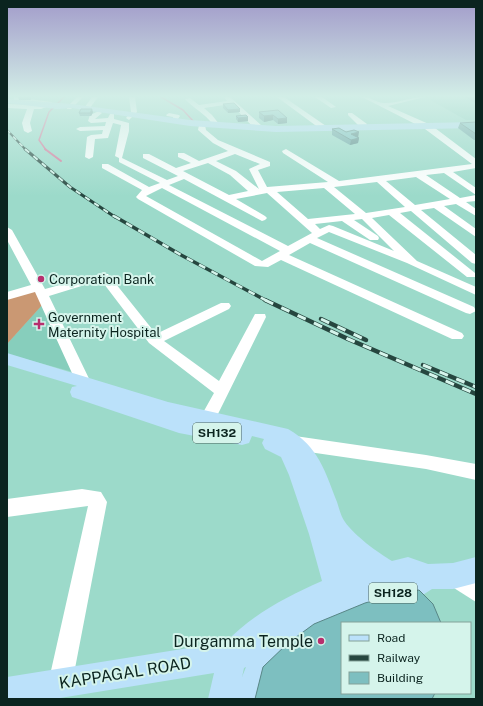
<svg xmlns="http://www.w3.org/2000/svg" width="483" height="706" font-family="'Public Sans',sans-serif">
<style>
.built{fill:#87cebc}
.green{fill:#ca9873}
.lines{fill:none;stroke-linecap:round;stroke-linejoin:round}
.stream-far1{stroke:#da799d;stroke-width:1.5}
.stream{stroke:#da799d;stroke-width:2}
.minor{fill:#fff;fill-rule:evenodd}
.major{fill:#bbe1fa;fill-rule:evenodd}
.rail-far3-casing{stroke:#26463f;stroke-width:2}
.rail-far2-casing{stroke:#26463f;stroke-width:3}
.rail-far1-casing{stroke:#26463f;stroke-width:3.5}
.rail-casing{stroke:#26463f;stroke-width:4.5}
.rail-far3{stroke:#d5f4eb;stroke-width:1.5;stroke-dasharray:4.5;stroke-linecap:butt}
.rail-far2{stroke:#d5f4eb;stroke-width:2;stroke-dasharray:5.5;stroke-linecap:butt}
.rail-far1{stroke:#d5f4eb;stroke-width:2.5;stroke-dasharray:7;stroke-linecap:butt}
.rail{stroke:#d5f4eb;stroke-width:3;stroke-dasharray:9;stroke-linecap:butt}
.wall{fill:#6ca4a5}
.shaded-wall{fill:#588686}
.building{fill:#7dbfc0;stroke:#588686}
.poi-dot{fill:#b72f6e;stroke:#d5f4eb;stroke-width:1.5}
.labels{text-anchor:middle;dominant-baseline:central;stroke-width:4;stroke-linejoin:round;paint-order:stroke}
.shield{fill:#d5f4eb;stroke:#48625c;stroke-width:1}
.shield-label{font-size:12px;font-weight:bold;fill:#0b241f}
.poi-label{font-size:13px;fill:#0b241f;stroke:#d5f4eb;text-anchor:start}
.near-poi-label{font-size:16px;fill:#0b241f;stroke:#d5f4eb;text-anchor:end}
.near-street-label{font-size:16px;fill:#0b241f;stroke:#d5f4eb}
</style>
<rect width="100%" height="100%" fill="#9cdaca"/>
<g class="built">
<polygon points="425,97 476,97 476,120 466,120"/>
<polygon points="44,303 73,372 7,354 7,344"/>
</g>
<polygon class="green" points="37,288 44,303 7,344 7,297"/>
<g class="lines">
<g class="stream-far1">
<polyline points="161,97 183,110 194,122"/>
<polyline points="46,150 39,140 49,112 64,97"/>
</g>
<polyline class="stream" points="45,149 61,161"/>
<g class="minor">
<polygon points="14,97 51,102 54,104 41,109 34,109 30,123 32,131 28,133 24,131 22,123 27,109 7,108 7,104 41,105 14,101"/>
<polygon points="77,97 83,97 71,109 67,109 67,107"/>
<polygon points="92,97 98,97 87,112 83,112 82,111"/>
<polygon points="129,97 135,97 137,112 129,120 126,118 131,112"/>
<path d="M224 97H230L262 126V130H256L231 104 204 108 212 115 219 124 213 125C205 113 194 109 185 99L190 98 199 105 227 101Z"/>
<polygon points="277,97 284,97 326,126 319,128"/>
<polygon points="315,97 322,97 336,107 331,108"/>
<path d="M362 97C370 96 375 102 383 103 395 104 411 97 425 97L388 106 431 125 476 159V168L453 172 476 188V195L444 173 426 175 460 198 476 195V201L466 202 476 209V216L456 204 444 206 476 229V237L434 208 421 210 476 255V264L472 263 411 211 400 213 475 273V277H467L389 215 372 218 417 261 476 287V295L407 263 329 232 317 238 474 307 476 311 470 314 466 313 310 243 289 255 462 333 464 336 462 339H452L281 260 268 267 255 266 138 199 136 197 142 190 102 168V164H108L149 187 160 183 119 162V158L115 156 121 125 113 123 108 138 95 139 93 157 89 159 85 157 87 137 91 135 102 134 103 130 80 131 76 129 80 127 105 126 106 122 91 123 88 121 90 115 99 111 102 113 95 119 108 118 110 114H114V119L129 123V131L122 158 167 180 178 176 143 158V154H149L176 168 191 163 178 157V153H184L199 161 228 151 213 143 198 130 199 125H205L206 130 218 140 270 162V166L258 170 267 187 328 182 283 153 282 151 286 149 339 181 472 164 425 129ZM235 154 260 164 249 169 259 189 236 171 216 161ZM208 163 230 175 248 191 229 195 183 171ZM416 177 450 199 415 205 386 181ZM184 179 262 221 265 220 267 218 265 216 236 199 267 193 312 233 288 246 169 185ZM377 182 405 207 366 213 334 187ZM162 188 280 251 262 261 146 196ZM324 188 355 214 308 219 277 192ZM362 219 394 251 333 226 329 225 320 229 315 224 342 221 370 240H378L379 238 378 236 354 220Z"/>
<polygon points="169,113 179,115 180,116 176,122 172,122 173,117 167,116 166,115"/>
<polygon points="348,113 352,113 367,124 367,128 361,128 348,115"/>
<polygon points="7,227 12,230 45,289 100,274 108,274 156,334 221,303 229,303 231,306 229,309 164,341 219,381 255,314 265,314 266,317 214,422 208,424 202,422 200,418 214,393 149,343 101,280 49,296 95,391 92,395 87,397 82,395 35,292 7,300 7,292 31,285 7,240"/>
<polygon points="295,436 426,455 476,464 476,480 426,469 295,450 289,448 287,443 289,438"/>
<polygon points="82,489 101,492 107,502 72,684 69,693 60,696 51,693 48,684 88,506 7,517 7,499"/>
<polygon points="453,566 476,579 476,602 446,583 443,576 446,569"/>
</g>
<g class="major">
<polygon points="7,99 72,104 190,120 276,126 476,122 476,128 276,132 190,126 72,108 57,109 7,103"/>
<path d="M7 353 168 402 288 429C318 446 325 471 337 502 339 508 341 517 345 522 355 536 377 552 392 561L408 557 428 564 453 563 476 557V583L453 589H432L415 600 355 616 323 628 277 659 264 699H208L214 673 54 699H7V677L226 642C253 614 286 597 322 581L309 534 289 475 281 457 265 449 262 443 264 439 252 436 249 443 242 445 179 433 72 397 70 392 72 387 77 386 7 365ZM246 667 242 677 244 668Z"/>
</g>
<g class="rail-far3-casing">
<polyline id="rail-far3" points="7,130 26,150"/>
</g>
<g class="rail-far2-casing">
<polyline id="rail-far2" points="25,149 70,187 115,217"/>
</g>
<g class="rail-far1-casing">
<polyline id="rail-far1" points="114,216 181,255 267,301"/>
</g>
<g class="rail-casing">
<g id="rail">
<polyline points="265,300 348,339 476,394"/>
<polyline points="321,319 366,340"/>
<polyline points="423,365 476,387"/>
</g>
</g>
<use href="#rail-far3" class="rail-far3"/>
<use href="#rail-far2" class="rail-far2"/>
<use href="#rail-far1" class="rail-far1"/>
<use href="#rail" class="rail"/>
</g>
<g class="wall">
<polygon points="18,97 31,97 31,100 19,100"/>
<polygon points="466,97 476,97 476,104"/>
<polygon points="223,104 240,109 240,112 228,113 223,108"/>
<polygon points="93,112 91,116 80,116 79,113"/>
<polygon points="259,112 287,118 287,123 278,124 273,120 264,122 259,118"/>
<polygon points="236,116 248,117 248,121 238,122 236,119"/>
<polygon points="476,122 476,140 474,140 458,128 460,123"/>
<polygon points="332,129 346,132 359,138 358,143 350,145 332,135"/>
</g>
<g class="shaded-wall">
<polygon points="92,109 93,112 91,116 90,113"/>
<polygon points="240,109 240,112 228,113 228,110"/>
<polygon points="273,115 273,120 264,122 264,116"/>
<polygon points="248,117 248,121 238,122 238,118"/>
<polygon points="287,118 287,123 278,124 278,119"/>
<polygon points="359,132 358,138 350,139 351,134"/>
<polygon points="359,138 358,143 350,145 351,140"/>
</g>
<g class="building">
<polygon points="234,103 240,109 228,110 223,104"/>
<polygon points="81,109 92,109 90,113 79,113"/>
<polygon points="278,110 287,118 278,119 273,115 264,116 259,112"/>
<polygon points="246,115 248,117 238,118 236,116"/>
<polygon points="476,122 476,134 460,123"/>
<polygon points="339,128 346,132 354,130 359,132 351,134 359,138 351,140 332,129"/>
<polygon points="419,590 433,604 441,623 342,623 342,693 435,693 432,699 255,699 263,667 288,643 314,624 365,603 401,593"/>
</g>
<linearGradient id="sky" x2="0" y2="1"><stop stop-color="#a29cca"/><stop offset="0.49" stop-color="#d2eee7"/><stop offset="1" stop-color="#d2eee7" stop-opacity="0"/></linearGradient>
<rect width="483" height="196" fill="url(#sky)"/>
<g class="poi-dot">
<circle cx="41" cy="279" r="4"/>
<path d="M37 318h4v4h4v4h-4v4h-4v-4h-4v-4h4z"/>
<circle cx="321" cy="641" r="4"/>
</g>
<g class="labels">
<g class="shield">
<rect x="193" y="423" width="48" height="20" rx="3"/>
<rect x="369" y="583" width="48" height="20" rx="3"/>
</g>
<g class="shield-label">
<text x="217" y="433">SH132</text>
<text x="393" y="593">SH128</text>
</g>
<g class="poi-label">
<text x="49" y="279">Corporation Bank</text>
<text x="48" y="317">Government<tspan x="48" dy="15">Maternity Hospital</tspan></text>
</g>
<g class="near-poi-label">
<text x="313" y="641">Durgamma Temple</text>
</g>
<g class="near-street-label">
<text transform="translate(125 673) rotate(-9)">KAPPAGAL ROAD</text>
</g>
</g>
<rect width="483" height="706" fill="none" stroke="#0b241f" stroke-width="16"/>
<rect x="341" y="622" width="130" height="72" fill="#d5f4eb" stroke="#84a199"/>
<rect x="349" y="635" width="20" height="6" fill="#bbe1fa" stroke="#84a199"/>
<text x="377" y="642" font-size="12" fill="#0b241f">Road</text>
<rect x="349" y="655" width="20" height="6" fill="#26463f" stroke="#84a199"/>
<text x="377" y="662" font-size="12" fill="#0b241f">Railway</text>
<rect x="349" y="672" width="20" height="12" fill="#7dbfc0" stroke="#84a199"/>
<text x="377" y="682" font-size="12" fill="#0b241f">Building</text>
</svg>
